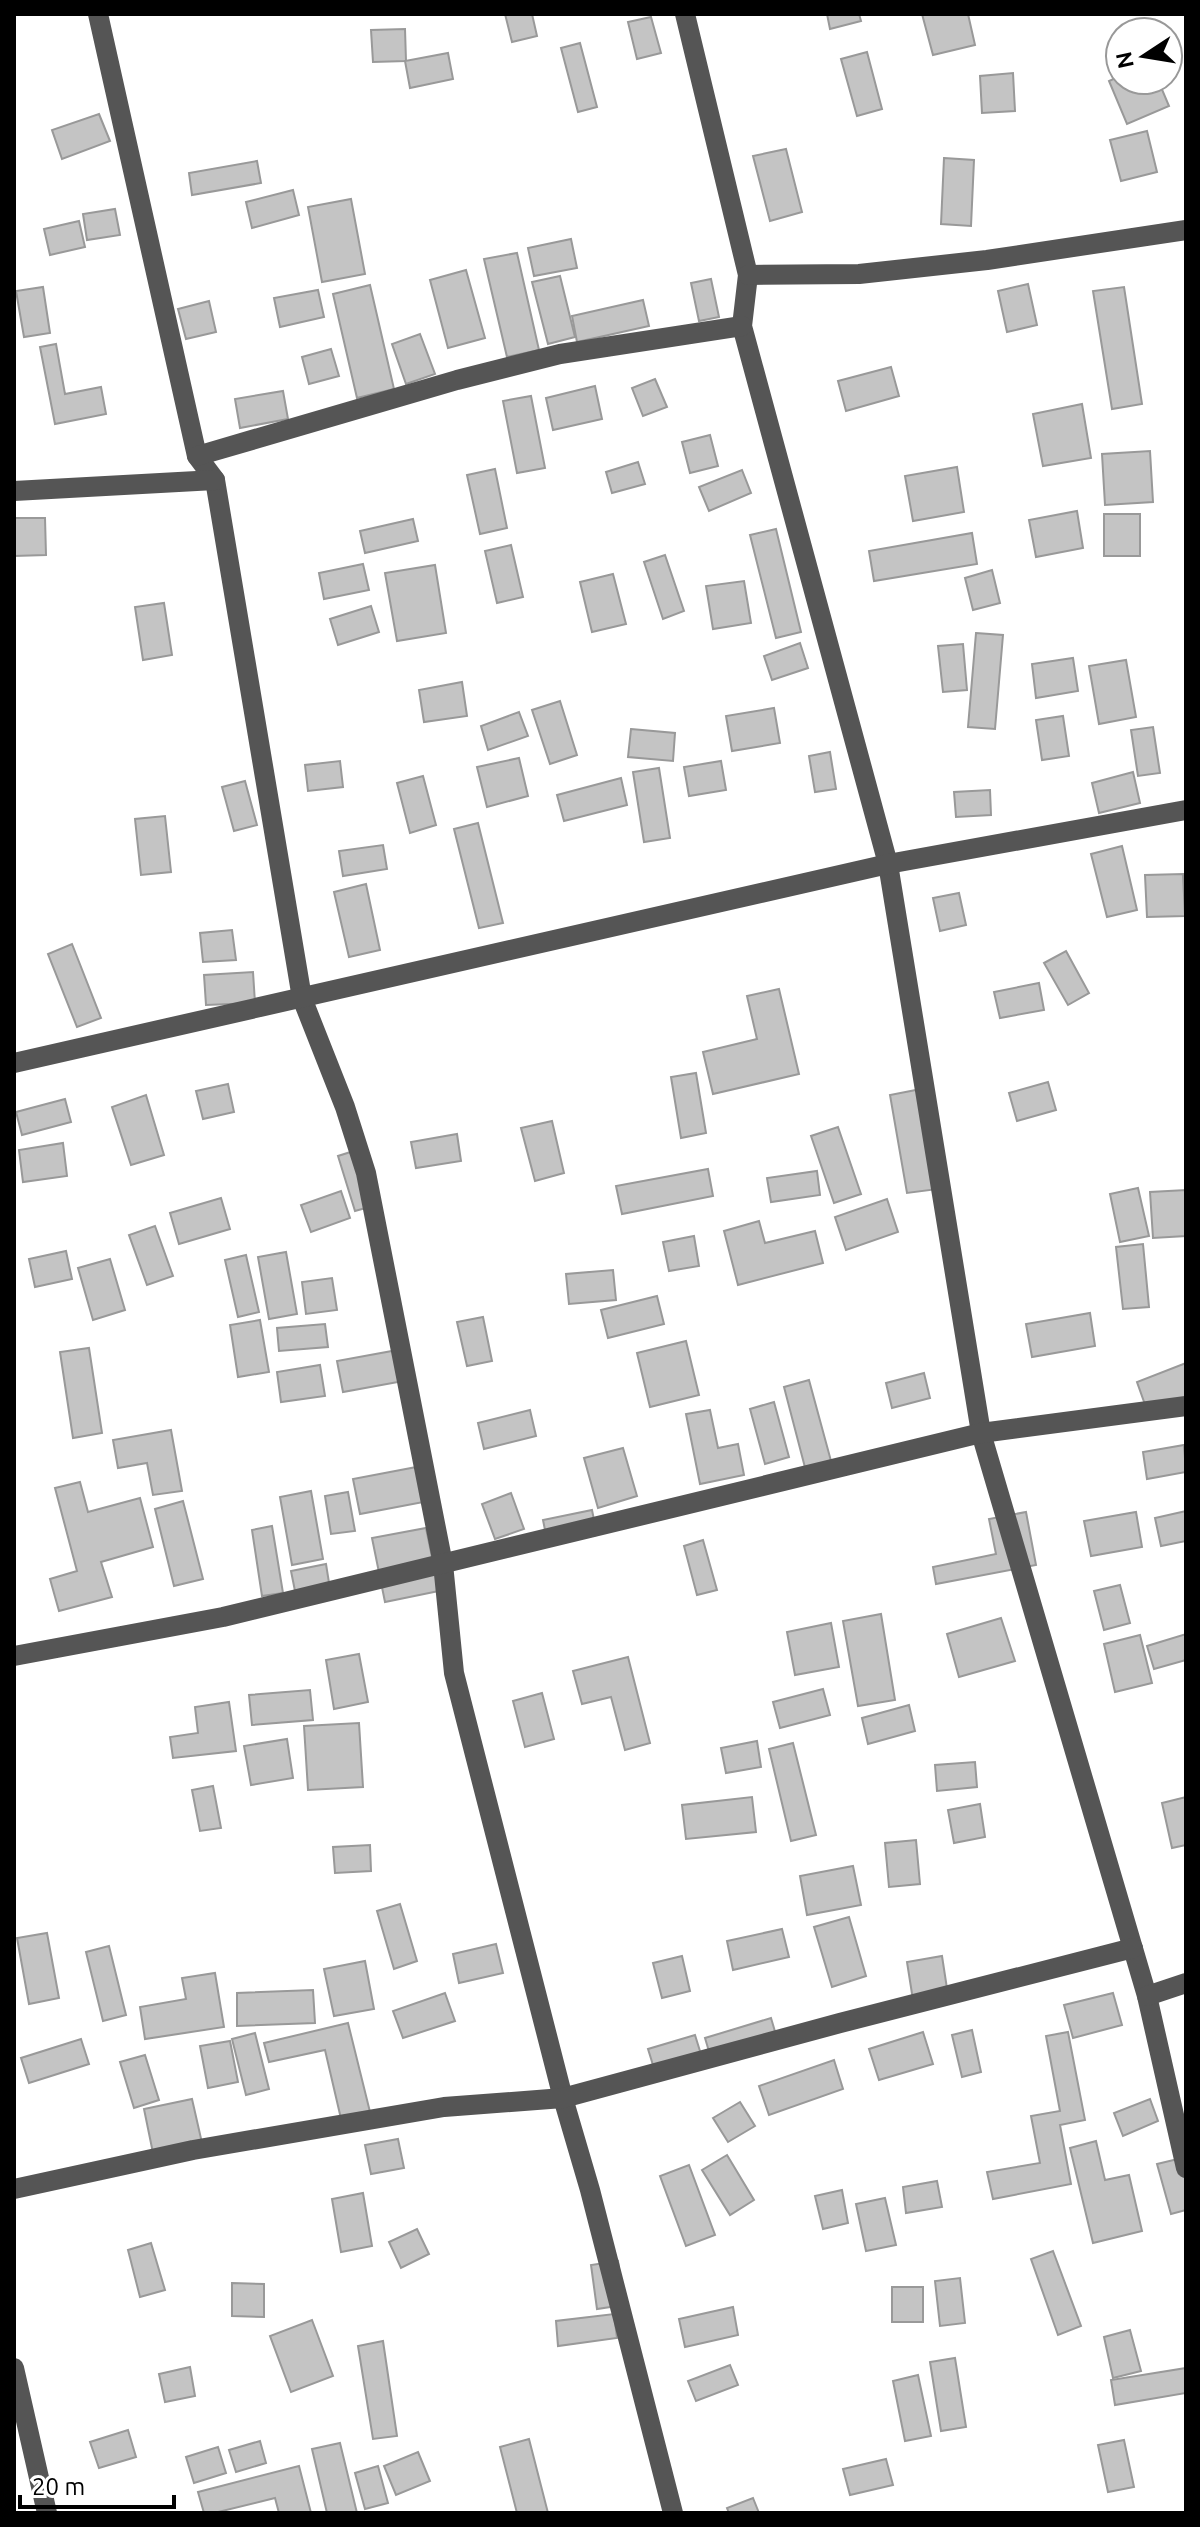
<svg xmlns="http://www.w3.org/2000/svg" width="1200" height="2527" font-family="Ubuntu,sans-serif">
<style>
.building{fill:#c4c4c4;stroke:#999;stroke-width:2}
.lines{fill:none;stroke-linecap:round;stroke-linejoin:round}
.minor{stroke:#555;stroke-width:20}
</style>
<rect width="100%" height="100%" fill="#fff"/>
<g class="building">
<polygon points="505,14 532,14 537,36 512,42"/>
<polygon points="827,14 859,14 861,21 830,29"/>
<polygon points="922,14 968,14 975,45 933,55"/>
<polygon points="651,17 661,53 637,59 628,22"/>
<polygon points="405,29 406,61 373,62 371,30"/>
<polygon points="580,43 597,107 578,112 561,48"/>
<polygon points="867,52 882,109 857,116 841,59"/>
<polygon points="448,53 453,79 410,88 405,61"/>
<polygon points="1013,73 1015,111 982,113 980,76"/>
<polygon points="1120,76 1120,80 1158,80 1169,106 1127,124 1109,81"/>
<polygon points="99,114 110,141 62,159 52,130"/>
<polygon points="1147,131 1157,172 1121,181 1110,140"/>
<polygon points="786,149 802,212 770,221 753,156"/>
<polygon points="944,158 974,160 971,226 941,224"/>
<polygon points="257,161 261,183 192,195 189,173"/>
<polygon points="293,190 299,215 252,228 246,202"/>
<polygon points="351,199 365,274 322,282 308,207"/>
<polygon points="115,209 120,235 87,240 83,214"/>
<polygon points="79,221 85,247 50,255 44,229"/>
<polygon points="571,239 577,268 534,276 528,248"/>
<polygon points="517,253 539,350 507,357 484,259"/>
<polygon points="466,270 485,338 448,348 430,280"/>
<polygon points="560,276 575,337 548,344 532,282"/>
<polygon points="711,279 719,317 699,321 691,283"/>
<polygon points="1028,284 1037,325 1007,332 998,291"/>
<polygon points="370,285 394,389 357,398 333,294"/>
<polygon points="43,287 50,333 24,337 16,291"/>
<polygon points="1124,287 1142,404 1112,409 1093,291"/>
<polygon points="318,290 324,317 280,327 274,298"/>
<polygon points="643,300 649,326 577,342 572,316"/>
<polygon points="209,301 216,332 186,339 178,309"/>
<polygon points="420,334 435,374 406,384 392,344"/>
<polygon points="56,344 65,394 101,387 106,414 55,424 40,347"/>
<polygon points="331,349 339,376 309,384 302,357"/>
<polygon points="891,367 899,396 846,411 838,381"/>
<polygon points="655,379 667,407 643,416 632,388"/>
<polygon points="595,386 602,419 553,430 546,398"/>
<polygon points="283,391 288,419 240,428 235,399"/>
<polygon points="531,396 545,468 517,473 503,401"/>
<polygon points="1082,404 1091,458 1043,466 1033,414"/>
<polygon points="710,435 718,466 690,473 682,442"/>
<polygon points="1150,451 1153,502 1105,505 1102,454"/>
<polygon points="638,462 645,484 612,493 606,472"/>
<polygon points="957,467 964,512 913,521 905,476"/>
<polygon points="495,469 507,528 480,534 467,475"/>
<polygon points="742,470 751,493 709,511 699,487"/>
<polygon points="1077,511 1083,548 1036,557 1029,520"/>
<rect x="1104" y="514" width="36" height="42"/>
<polygon points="14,518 45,518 46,555 14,556"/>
<polygon points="413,519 418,541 365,553 360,531"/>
<polygon points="776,529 801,632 776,638 750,535"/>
<polygon points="972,533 977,564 874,581 869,551"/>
<polygon points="511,545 523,597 497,603 485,551"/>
<polygon points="665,555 684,611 663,619 644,562"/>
<polygon points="363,564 369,590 324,599 319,573"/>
<polygon points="435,565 446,633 397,641 385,573"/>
<polygon points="992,570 1000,603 973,610 965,578"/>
<polygon points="613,574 626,624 592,632 580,582"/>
<polygon points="744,581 751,623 713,629 706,586"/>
<polygon points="164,603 172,655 143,660 135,607"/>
<polygon points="371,606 379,632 338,645 330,619"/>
<polygon points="976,633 1003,635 995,729 968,727"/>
<polygon points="800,643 808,668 772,680 764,656"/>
<polygon points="963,644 967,690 943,692 938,646"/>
<polygon points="1073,658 1078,691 1036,698 1032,664"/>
<polygon points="1126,660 1136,717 1099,724 1089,666"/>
<polygon points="462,682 467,716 424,722 419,690"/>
<polygon points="560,701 577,755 550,764 532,710"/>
<polygon points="774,708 780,743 732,751 726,716"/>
<polygon points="519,712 528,736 488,750 481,726"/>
<polygon points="1063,716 1069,756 1042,760 1036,720"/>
<polygon points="1153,727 1160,773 1138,776 1131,730"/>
<polygon points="631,729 675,733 673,761 628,757"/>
<polygon points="830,752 836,789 815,792 809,756"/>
<polygon points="519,758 528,796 487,807 477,767"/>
<polygon points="340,761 343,787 308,791 305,765"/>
<polygon points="721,761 726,790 689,796 684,767"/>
<polygon points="659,768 670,838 644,842 633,772"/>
<polygon points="1133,772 1140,803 1099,813 1092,783"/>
<polygon points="423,776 436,825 410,833 397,783"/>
<polygon points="621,778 627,805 564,821 557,795"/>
<polygon points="245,781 257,825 234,831 222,787"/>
<polygon points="990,790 991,815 956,817 954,792"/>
<polygon points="165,816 171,872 141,875 135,819"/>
<polygon points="478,823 503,923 479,928 454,829"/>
<polygon points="383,845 387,869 343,876 339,851"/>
<polygon points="1122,846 1137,910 1107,917 1091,854"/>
<polygon points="1183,874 1185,916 1147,917 1145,875"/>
<polygon points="366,884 380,950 349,957 334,892"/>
<polygon points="959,893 966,925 940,931 933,898"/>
<polygon points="232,930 236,960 203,962 200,933"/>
<polygon points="72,944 101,1018 77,1027 48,954"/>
<polygon points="1066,951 1089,993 1068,1005 1044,963"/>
<polygon points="253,972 255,1003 206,1005 204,975"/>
<polygon points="1039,983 1044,1010 1000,1018 994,992"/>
<polygon points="779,989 799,1074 713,1094 703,1052 757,1039 747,996"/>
<polygon points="696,1073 706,1133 681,1138 671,1077"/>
<polygon points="1048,1082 1056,1110 1017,1121 1009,1093"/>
<polygon points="228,1084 234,1112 203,1119 196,1091"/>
<polygon points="921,1089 938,1189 907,1193 890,1095"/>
<polygon points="146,1095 164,1155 131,1165 112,1107"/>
<polygon points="65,1099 71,1122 22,1135 16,1112"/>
<polygon points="552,1121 564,1173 535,1181 521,1128"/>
<polygon points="838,1127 861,1194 834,1203 811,1136"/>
<polygon points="457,1134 461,1161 416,1168 411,1142"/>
<polygon points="63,1143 67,1176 23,1182 19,1150"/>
<polygon points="363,1148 380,1204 355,1211 338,1156"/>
<polygon points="708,1169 713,1196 622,1214 616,1186"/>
<polygon points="817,1171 820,1195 771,1202 767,1178"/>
<polygon points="1138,1188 1149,1236 1120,1242 1110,1194"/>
<polygon points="1186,1190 1186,1236 1153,1238 1150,1192"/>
<polygon points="341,1191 350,1218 311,1232 301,1205"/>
<polygon points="221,1198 230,1229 179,1244 170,1213"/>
<polygon points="887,1199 898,1232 846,1250 835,1217"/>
<polygon points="759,1221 765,1243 815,1231 823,1263 738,1285 724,1231"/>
<polygon points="155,1226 173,1276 147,1285 129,1235"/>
<polygon points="694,1236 699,1266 669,1271 663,1242"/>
<polygon points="1143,1244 1149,1307 1123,1309 1116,1247"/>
<polygon points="66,1251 72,1279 35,1287 29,1259"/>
<polygon points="286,1252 297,1314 269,1319 258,1257"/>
<polygon points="246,1255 259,1312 238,1317 225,1260"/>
<polygon points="110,1259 125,1310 93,1320 78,1268"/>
<polygon points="613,1270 616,1300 569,1304 566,1274"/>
<polygon points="332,1278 337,1310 306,1314 302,1282"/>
<polygon points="657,1296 664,1324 608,1338 601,1310"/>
<polygon points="1090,1313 1095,1346 1032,1357 1026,1324"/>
<polygon points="483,1317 492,1361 467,1366 457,1322"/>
<polygon points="260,1320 269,1372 238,1377 230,1325"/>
<polygon points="325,1324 328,1347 279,1351 277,1328"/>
<polygon points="686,1341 699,1395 650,1407 637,1353"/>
<polygon points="89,1348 102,1433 73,1438 60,1352"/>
<polygon points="403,1349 409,1380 343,1392 337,1361"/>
<polygon points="1186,1363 1186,1400 1148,1413 1137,1382"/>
<polygon points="320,1365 325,1396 281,1402 277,1372"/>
<polygon points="924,1373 930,1398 892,1408 886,1383"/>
<polygon points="809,1380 834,1472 808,1479 784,1387"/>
<polygon points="774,1402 789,1457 765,1464 750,1409"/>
<polygon points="530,1410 536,1436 484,1449 478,1423"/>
<polygon points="710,1410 718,1448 738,1444 744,1475 700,1484 686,1414"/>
<polygon points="171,1430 182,1491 153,1495 147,1463 118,1468 113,1440"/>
<polygon points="1184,1445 1186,1472 1147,1479 1143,1452"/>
<polygon points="623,1448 637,1496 598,1508 584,1458"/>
<polygon points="427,1465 434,1500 360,1514 353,1479"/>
<polygon points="80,1482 88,1512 140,1498 153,1547 101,1562 112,1597 59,1611 50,1579 77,1571 55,1488"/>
<polygon points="311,1491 323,1559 292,1565 280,1497"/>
<polygon points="348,1492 355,1531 331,1534 325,1496"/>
<polygon points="511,1493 524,1529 495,1539 482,1504"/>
<polygon points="183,1501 203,1579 174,1586 155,1509"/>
<polygon points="592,1510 597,1535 548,1545 543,1520"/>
<polygon points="1186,1511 1186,1541 1161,1546 1155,1518"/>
<polygon points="1026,1512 1036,1565 936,1584 933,1567 996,1554 989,1519"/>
<polygon points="1136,1512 1142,1547 1091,1556 1084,1521"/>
<polygon points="272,1526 283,1593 262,1596 252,1530"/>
<polygon points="426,1528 439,1591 385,1602 372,1538"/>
<polygon points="703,1540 717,1590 697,1595 684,1546"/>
<polygon points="326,1564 330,1589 296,1596 291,1571"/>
<polygon points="1120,1585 1130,1623 1104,1630 1094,1591"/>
<polygon points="881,1614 895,1700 858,1706 843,1621"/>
<polygon points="1001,1618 1015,1661 959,1677 947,1634"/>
<polygon points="831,1623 839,1667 795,1675 787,1632"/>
<polygon points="1186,1634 1186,1660 1154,1669 1147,1646"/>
<polygon points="1140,1635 1152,1683 1115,1692 1104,1644"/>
<polygon points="359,1654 368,1702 334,1709 326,1660"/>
<polygon points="628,1657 650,1743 625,1750 611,1697 582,1704 573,1671"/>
<polygon points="823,1689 830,1715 780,1728 773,1702"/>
<polygon points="310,1690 313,1720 252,1725 249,1695"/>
<polygon points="542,1693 554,1739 525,1747 513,1701"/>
<polygon points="229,1702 236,1751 173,1758 170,1737 198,1733 195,1707"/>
<polygon points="909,1705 915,1731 868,1744 862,1718"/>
<polygon points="359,1723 363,1787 308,1790 304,1726"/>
<polygon points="287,1739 293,1778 251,1785 244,1746"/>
<polygon points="757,1741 761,1767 726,1773 721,1748"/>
<polygon points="793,1743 816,1835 791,1841 769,1749"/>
<polygon points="975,1762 977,1787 937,1791 935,1765"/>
<polygon points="213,1786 221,1828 200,1831 192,1790"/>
<polygon points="752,1797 756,1832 686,1839 682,1805"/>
<polygon points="1186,1797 1186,1845 1172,1848 1162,1803"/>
<polygon points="980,1804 985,1837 954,1843 948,1810"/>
<polygon points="916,1840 920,1884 889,1887 885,1843"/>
<polygon points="370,1845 371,1871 335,1873 333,1847"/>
<polygon points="853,1866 861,1905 807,1915 800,1876"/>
<polygon points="400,1904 417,1961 394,1969 377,1911"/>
<polygon points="849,1917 866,1976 832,1987 814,1927"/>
<polygon points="782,1929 789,1957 733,1970 727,1941"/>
<polygon points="47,1933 59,1998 29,2004 17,1938"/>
<polygon points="496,1944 503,1973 459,1983 453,1954"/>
<polygon points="109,1946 126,2015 103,2021 86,1952"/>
<polygon points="682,1956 690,1991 662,1998 653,1963"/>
<polygon points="942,1956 948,1995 913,2000 907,1962"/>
<polygon points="365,1961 374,2009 334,2016 324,1969"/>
<polygon points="215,1973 224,2027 145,2039 140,2007 186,1999 182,1978"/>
<polygon points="313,1990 315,2023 237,2026 237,1993"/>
<polygon points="445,1993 455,2021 403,2038 393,2011"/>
<polygon points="1113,1993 1122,2025 1073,2038 1064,2005"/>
<polygon points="771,2018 779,2045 713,2065 705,2038"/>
<polygon points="348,2023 371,2116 342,2123 325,2050 269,2062 264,2043"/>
<polygon points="972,2030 981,2072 962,2077 952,2035"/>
<polygon points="923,2032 933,2064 879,2080 869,2049"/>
<polygon points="1068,2032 1085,2120 1060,2125 1071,2184 993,2199 987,2172 1040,2163 1031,2116 1060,2111 1046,2036"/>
<polygon points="255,2033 269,2089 246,2095 232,2039"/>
<polygon points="695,2035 704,2064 657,2078 648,2049"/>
<polygon points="81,2039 89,2064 29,2083 21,2058"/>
<polygon points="230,2041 238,2082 208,2088 200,2046"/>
<polygon points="145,2055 159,2100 134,2108 120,2062"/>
<polygon points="834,2060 843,2089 769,2115 759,2086"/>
<polygon points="192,2099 202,2143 153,2153 144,2109"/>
<polygon points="1150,2099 1158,2121 1123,2136 1114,2113"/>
<polygon points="740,2102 755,2126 728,2142 713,2118"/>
<polygon points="398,2139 404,2168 371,2174 365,2145"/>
<polygon points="1096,2141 1105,2180 1129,2175 1142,2231 1093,2243 1070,2148"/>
<polygon points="727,2155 754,2200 730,2215 702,2170"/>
<polygon points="1186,2157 1186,2210 1171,2214 1157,2164"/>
<polygon points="689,2165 715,2235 686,2246 660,2176"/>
<polygon points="937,2181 942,2207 906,2213 903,2187"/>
<polygon points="842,2190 848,2223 823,2229 815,2196"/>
<polygon points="363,2193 372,2246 341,2252 332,2199"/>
<polygon points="885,2198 896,2245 866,2251 856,2204"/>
<polygon points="417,2229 429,2254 401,2268 389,2242"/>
<polygon points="151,2243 165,2290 140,2297 128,2250"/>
<polygon points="1053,2251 1081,2326 1058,2335 1031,2259"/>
<polygon points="618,2261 624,2305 597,2309 591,2265"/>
<polygon points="960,2278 965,2323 940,2326 935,2281"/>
<polygon points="232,2283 264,2284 264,2317 232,2316"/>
<rect x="892" y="2287" width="31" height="35"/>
<polygon points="733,2307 738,2335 685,2347 679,2319"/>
<polygon points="614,2314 617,2338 558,2346 556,2321"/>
<polygon points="312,2320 333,2376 291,2392 270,2336"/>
<polygon points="1130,2330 1141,2371 1113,2378 1104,2337"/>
<polygon points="383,2341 397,2436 373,2439 358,2346"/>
<polygon points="955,2358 966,2427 941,2431 930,2362"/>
<polygon points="730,2365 738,2385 696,2401 688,2381"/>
<polygon points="190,2367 195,2396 165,2402 159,2374"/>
<polygon points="1186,2368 1186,2393 1115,2405 1111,2380"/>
<polygon points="918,2375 931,2436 905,2441 893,2381"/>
<polygon points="128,2430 136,2457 99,2468 90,2442"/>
<polygon points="529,2439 548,2513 517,2513 500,2447"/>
<polygon points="1124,2440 1134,2487 1108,2492 1098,2445"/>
<polygon points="260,2441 266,2463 236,2472 229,2450"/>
<polygon points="340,2443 357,2513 327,2513 312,2449"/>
<polygon points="218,2447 226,2473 194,2483 186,2457"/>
<polygon points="418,2452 430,2481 396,2495 384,2466"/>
<polygon points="886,2459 893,2485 850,2495 843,2469"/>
<polygon points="299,2466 311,2513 279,2513 275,2498 214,2513 204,2513 198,2492"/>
<polygon points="378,2466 388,2503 365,2509 355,2473"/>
<polygon points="753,2498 759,2513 729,2513 727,2508"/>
</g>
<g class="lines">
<g class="minor">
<polyline points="98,14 197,456 215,480 302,998 345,1107 366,1173 443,1564 454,1673 563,2098 590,2190 673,2513"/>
<polyline points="685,14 748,275 742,326 888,864 981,1433 1147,1996 1186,2168"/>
<polyline points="748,275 859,274 987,260 1186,230"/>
<polyline points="197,456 457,380 560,354 742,326"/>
<polyline points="14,491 215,480"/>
<polyline points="14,1063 888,864 1186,810"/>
<polyline points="14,1656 223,1617 981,1433 1186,1406"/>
<polyline points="1147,1996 1186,1983"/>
<polyline points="14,2189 193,2150 444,2107 563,2098 840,2023 1133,1948"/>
<polyline points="14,2368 47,2513"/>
</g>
</g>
<rect width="1200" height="2527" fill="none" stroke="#000000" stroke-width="32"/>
<g transform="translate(1144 56) rotate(258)"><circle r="38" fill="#ffffff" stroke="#999999" stroke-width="2"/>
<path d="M0-6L14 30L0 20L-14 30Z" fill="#000000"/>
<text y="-12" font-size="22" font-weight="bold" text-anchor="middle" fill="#000000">N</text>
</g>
<path d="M20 2495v12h154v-12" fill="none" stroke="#000000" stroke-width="4"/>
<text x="32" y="2495" font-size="24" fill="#000000" stroke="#ffffff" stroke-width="6" paint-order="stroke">20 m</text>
</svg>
